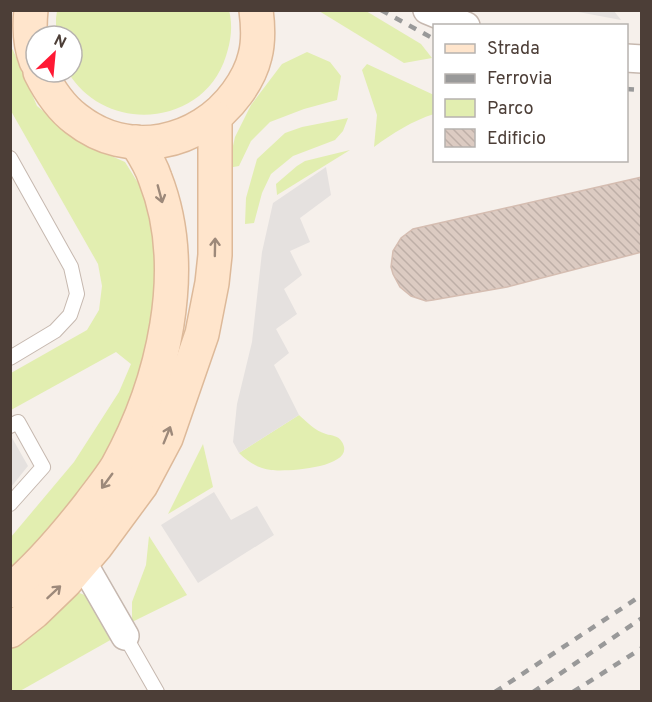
<svg xmlns="http://www.w3.org/2000/svg" width="652" height="702" font-family="Overpass,sans-serif">
<style>
.green{fill:#e2eeb0}
.parking{fill:#e5e1df}
.building{fill:url(#building-back-hatch);stroke:#d5bdb1;stroke-width:1.5}
.lines{fill:none;stroke-linecap:round;stroke-linejoin:round}
.service-casing{stroke:#c6b8af;stroke-width:16}
.minor-casing{stroke:#c6b8af;stroke-width:30}
.secondary-casing{stroke:#ddb999;stroke-width:36}
.service{stroke:#fff;stroke-width:14}
.minor{stroke:#fff;stroke-width:27}
.secondary{stroke:#ffe5cc;stroke-width:33}
.rail{stroke:#999;stroke-width:4.5;stroke-dasharray:8 8;stroke-linecap:butt}
.oneway{stroke:#9d897a}
</style>
<defs>
<pattern id="building-back-hatch" width="6" height="6" patternUnits="userSpaceOnUse" patternTransform="scale(1.5)"><rect width="6" height="6" fill="#dccbc2"/><path d="M-1 5l2 2M0 0l6 6M5-1l2 2" fill="none" stroke="#beafa7"/></pattern>
</defs>
<rect width="100%" height="100%" fill="#f6f0eb"/>
<g class="green">
<path d="M229 10C233 26 231 41 226 56 204 127 105 135 68 72H72V36H56V18L57 11Z"/>
<polygon points="319,11 366,11 421,44 432,58 404,63"/>
<polygon points="11,48 13,50 37,106 82,143 125,162 148,199 162,249 153,341 135,400 95,479 15,566 11,567 11,537 74,462 119,392 131,364 116,352 11,410 11,373 87,330 99,310 102,286 98,264 11,111"/>
<polygon points="307,52 330,62 341,76 337,100 304,109 270,122 251,141 239,166 228,168 235,137 251,105 282,64"/>
<path d="M367 64 434 95V114C412 121 393 133 374 147L377 115 362 70Z"/>
<polygon points="348,118 343,131 335,140 293,156 271,174 262,193 254,223 245,224 246,198 257,159 285,133 302,127"/>
<polygon points="350,150 277,195 276,184 297,166 305,161"/>
<path d="M299 415C307 422 315 431 326 434 332 436 338 435 342 442 358 468 285 472 271 470 258 468 248 462 239 453Z"/>
<polygon points="203,444 213,487 168,514"/>
<polygon points="149,536 187,595 132,622 132,602 146,565"/>
<polygon points="77,592 87,596 114,638 20,691 11,692 11,641"/>
</g>
<g class="parking">
<polygon points="573,11 614,11 621,20"/>
<polygon points="326,167 331,195 300,218 310,242 290,251 302,275 284,289 297,314 276,329 289,353 274,365 299,415 239,453 233,442 237,404 252,342 262,252 273,203"/>
<polygon points="11,436 28,466 11,487 10,487"/>
<polygon points="214,492 231,520 257,506 274,535 198,583 161,525"/>
</g>
<polygon class="building" points="642,177 642,252 507,287 433,300 426,301 411,296 400,287 393,274 391,267 393,251 401,238 413,229"/>
<g class="lines">
<g class="service-casing">
<g id="service">
<polyline points="10,158 71,267 77,294 70,315 55,331 10,358"/>
<polyline points="10,426 18,422 43,467 10,504"/>
<polyline points="125,636 157,692"/>
</g>
</g>
<g class="minor-casing">
<g id="minor">
<polyline points="427,10 466,26"/>
<polyline points="626,58 642,59"/>
<polyline points="83,563 125,636"/>
</g>
</g>
<g class="secondary-casing">
<g id="secondary">
<path d="M31 10C29 28 30 45 36 61"/>
<path d="M40 72C49 90 60 107 76 119 128 160 199 145 237 93 245 82 252 69 255 56 259 41 258 25 256 10"/>
<path d="M10 591C41 565 66 535 90 504 99 492 109 480 117 467 163 384 191 269 155 178 151 165 143 153 136 142"/>
<polyline points="10,631 34,612 65,582 96,546 141,485 166,438 202,334 212,283 215,255 215,118"/>
</g>
</g>
<use href="#service" class="service"/>
<use href="#minor" class="minor"/>
<use href="#secondary" class="secondary"/>
<g class="rail">
<polyline points="381,10 434,39"/>
<polyline points="626,89 642,90"/>
<polyline points="495,692 642,595"/>
<polyline points="533,692 642,618"/>
<polyline points="573,692 642,648"/>
</g>
</g>
<defs><path id="oneway-shaft" d="M-6 0H5M1.5-3L5.5 0L1.5 3" fill="none" stroke-width="1.6" stroke-linecap="round" stroke-linejoin="round" transform="scale(1.5)"/></defs>
<g class="oneway">
<use href="#oneway-shaft" transform="translate(160 194) rotate(75)"/>
<use href="#oneway-shaft" transform="translate(215 247) rotate(-89)"/>
<use href="#oneway-shaft" transform="translate(167 435) rotate(-68)"/>
<use href="#oneway-shaft" transform="translate(107 481) rotate(126)"/>
<use href="#oneway-shaft" transform="translate(54 592) rotate(-43)"/>
</g>
<rect width="652" height="702" fill="none" stroke="#4c3e37" stroke-width="24"/>
<rect x="433" y="24" width="195" height="138" fill="#ffffff" stroke="#b7b2af" stroke-width="1.5"/>
<rect x="445" y="44" width="30" height="9" fill="#ffe5cc" stroke="#b7b2af" stroke-width="1.5"/>
<text x="487" y="54" font-size="18" fill="#4c3e37">Strada</text>
<rect x="445" y="74" width="30" height="9" fill="#999999" stroke="#b7b2af" stroke-width="1.5"/>
<text x="487" y="84" font-size="18" fill="#4c3e37">Ferrovia</text>
<rect x="445" y="99" width="30" height="18" fill="#e2eeb0" stroke="#b7b2af" stroke-width="1.5"/>
<text x="487" y="114" font-size="18" fill="#4c3e37">Parco</text>
<rect x="445" y="129" width="30" height="18" fill="url(#building-back-hatch)" stroke="#b7b2af" stroke-width="1.5"/>
<text x="487" y="144" font-size="18" fill="#4c3e37">Edificio</text>
<g transform="translate(54 54) rotate(26)"><circle r="28" fill="#ffffff" stroke="#b7b2af" stroke-width="1.5"/>
<path d="M0-4.5L10 22L0 15L-10 22Z" fill="#ff1934"/>
<text y="-9" font-size="16" font-weight="bold" text-anchor="middle" fill="#4c3e37">N</text>
</g>
</svg>
